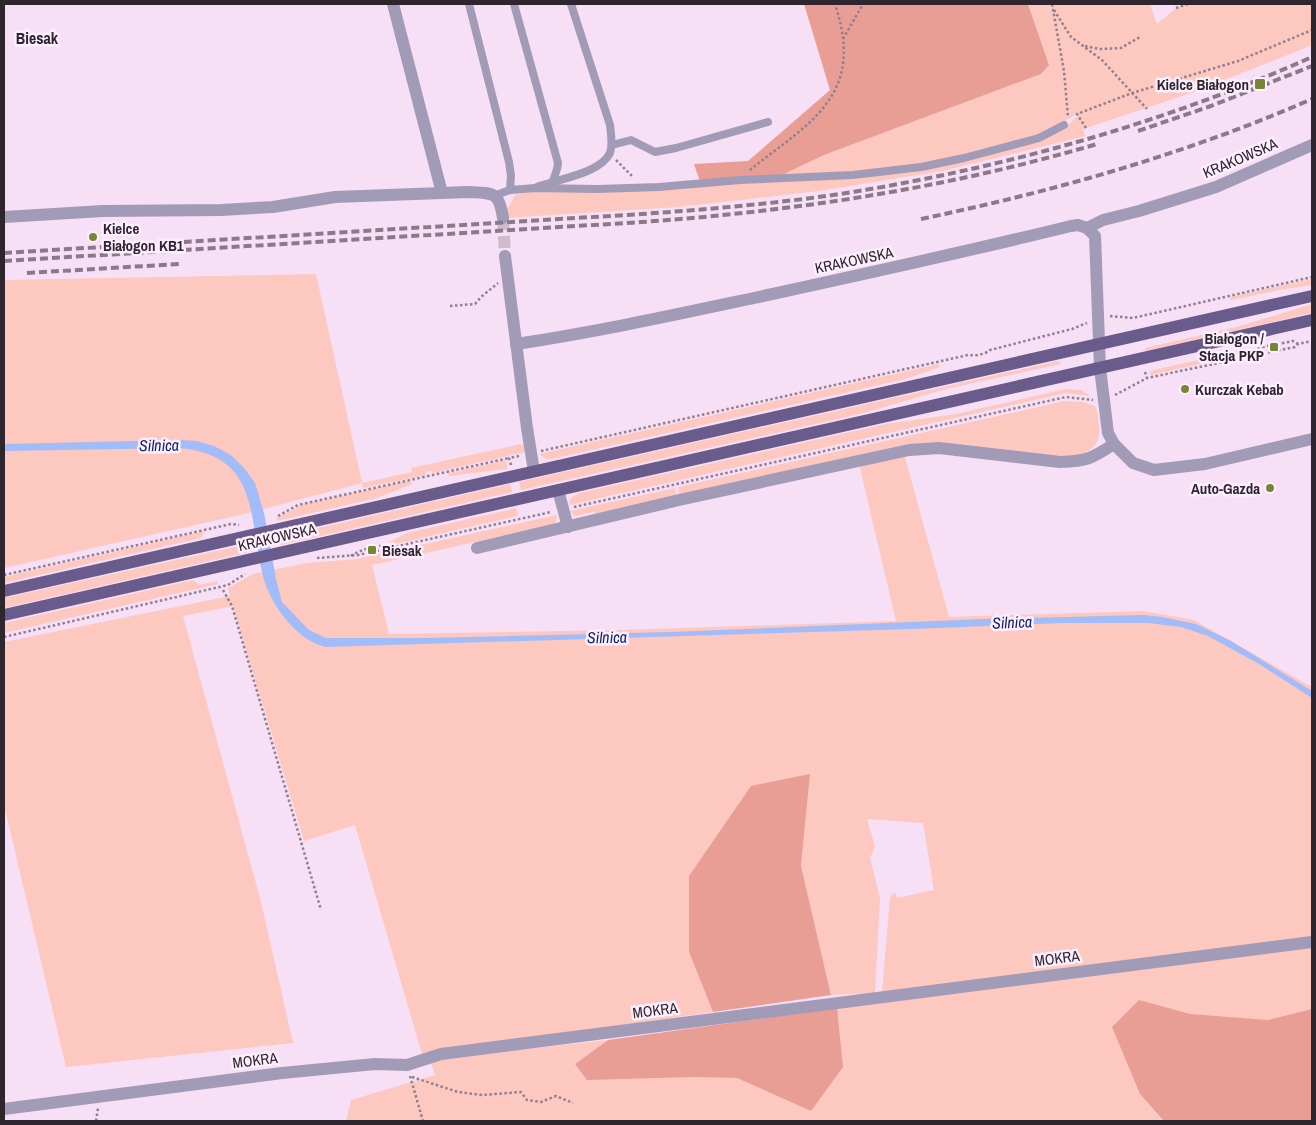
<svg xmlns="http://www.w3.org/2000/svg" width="1316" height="1125" font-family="'Archivo Narrow',sans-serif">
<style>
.green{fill:#fdc8c0}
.forest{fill:#e89e94}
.water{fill:#a1bcf8}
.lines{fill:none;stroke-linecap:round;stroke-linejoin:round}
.street-tunnel{stroke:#cfbace;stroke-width:12;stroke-dasharray:12 6;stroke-linecap:butt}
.path{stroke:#907f8f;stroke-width:2.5;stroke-dasharray:2.5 2.5;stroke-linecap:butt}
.lane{stroke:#a29bb7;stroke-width:8}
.street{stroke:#a29bb7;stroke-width:12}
.primary{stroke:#695b8b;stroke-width:12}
.rail{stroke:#897989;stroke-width:4;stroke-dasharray:8 4;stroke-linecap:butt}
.poi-dot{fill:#768634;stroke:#feeffe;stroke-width:2}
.labels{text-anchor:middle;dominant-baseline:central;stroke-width:5;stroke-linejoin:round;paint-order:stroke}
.poi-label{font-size:15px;font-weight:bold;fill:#2e252e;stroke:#feeffe;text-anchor:end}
.street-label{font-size:15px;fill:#2e252e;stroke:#feeffe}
.neighbourhood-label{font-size:16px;font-weight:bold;fill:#2e252e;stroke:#feeffe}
.water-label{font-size:16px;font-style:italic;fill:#102367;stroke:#feeffe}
</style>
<rect width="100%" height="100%" fill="#f7dff6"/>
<g class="green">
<polygon points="1028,4 1150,4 1157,24 1176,8 1188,4 1312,4 1312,45 1200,90 1083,129 1085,136 942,171 819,191 679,207 503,218 515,195 527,192 627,191 766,181 856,176 922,170 1040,140 1068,125 1078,116 1077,114 1036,136 943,160 921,165 851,172 780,176 824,155 1041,74 1049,65"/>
<polygon points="316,274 362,483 412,472 411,468 521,444 524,446 525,452 432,473 431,471 425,472 426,475 363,488 362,483 244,514 4,568 4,280"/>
<polygon points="1312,279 1312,285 1279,290 1232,300 1230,299 1230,297"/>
<polygon points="1312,304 1312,313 1145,351 1145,348 1237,327"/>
<polygon points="1237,351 1238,355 1151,375 1150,371"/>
<polygon points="1058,361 1060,362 1060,364 946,389 860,414 521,490 519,482"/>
<polygon points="939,364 940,367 905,379 552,459 546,459 539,454"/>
<polygon points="1066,389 1081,390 1090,396 1066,393 569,505 571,498 579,493 886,424 956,414"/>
<path d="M1065 401 1082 402 1095 406C1098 412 1098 419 1099 425 1101 447 1089 452 1071 459L946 444 680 497 678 487Z"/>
<polygon points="904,454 949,617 1143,611 1194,620 1312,687 1312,938 882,992 890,897 895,892 897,898 934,890 923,823 867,819 875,847 870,858 880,898 875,993 831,995 801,866 810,774 689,952 713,1012 422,1054 355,825 304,841 233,606 183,616 261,902 293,1043 66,1067 4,805 4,642 230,596 228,588 253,574 307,563 357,559 557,515 556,521 552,525 372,565 389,634 621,630 896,621 859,464"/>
<polygon points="506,460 507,469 449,476 448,474 449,473"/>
<polygon points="408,481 411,482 412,484 377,498 277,521 277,518 302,505"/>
<polygon points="510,484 512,492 281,545 279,537"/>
<polygon points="675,488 677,498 598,515 594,512 575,516 570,511"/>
<polygon points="516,508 518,516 391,545 389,542 407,533"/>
<polygon points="205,531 201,538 4,583 4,577"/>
<polygon points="248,544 249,552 4,608 4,598"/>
<polygon points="193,580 199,585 217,581 218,584 4,633 4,623"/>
<polygon points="1312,948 1312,1121 346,1121 351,1100 435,1075 430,1060 608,1040 575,1064 692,1077 737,1078 811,1111 837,1008"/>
</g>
<g class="forest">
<polygon points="804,4 1028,4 1049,65 1041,74 824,155 780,176 700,182 694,164 748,161 830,90"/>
<polygon points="810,774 801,866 831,995 713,1012 689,952 689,876 751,786"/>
<polygon points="1139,1000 1190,1014 1268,1020 1312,1009 1312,1121 1164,1121 1140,1094 1112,1027"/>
<polygon points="837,1008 843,1067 811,1111 737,1078 692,1077 587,1080 575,1064 608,1040"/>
</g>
<path class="water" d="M180 440 197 441 214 446 231 455 244 468 255 483 264 513 276 579 282 602 309 630 326 638H427L671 632 984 619 1144 615 1162 617 1196 624 1231 641 1312 691V698L1259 664 1208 636 1181 627 1148 623H1061L911 629 325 647C310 643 299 634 288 622 277 609 267 593 263 576 248 516 260 455 179 448L4 451V444Z"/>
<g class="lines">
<polyline class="street-tunnel" points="503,218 505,256"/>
<g class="path">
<polyline points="1052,4 1064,71 1068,117"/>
<polyline points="1176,8 1188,4"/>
<polyline points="1054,10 1071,37 1102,60 1147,109"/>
<polyline points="843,39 863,4"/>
<polyline points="1085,46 1100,49 1121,48 1140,37"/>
<polyline points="1086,128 1077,114 1132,93 1238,61 1312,30"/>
<polyline points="616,160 633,177"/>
<path d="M750 170C764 158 781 147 795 135 843 97 854 62 835 4"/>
<polyline points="450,306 475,304 481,297 498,283"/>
<polyline points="1110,316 1133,318 1312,277"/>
<path d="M1245 357C1256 345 1277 345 1293 341L1298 344"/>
<polyline points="1145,372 1147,378"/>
<polyline points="1115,395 1147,378 1295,347 1298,344 1312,341"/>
<path d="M541 451 968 355C975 356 984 355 990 350L1072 329 1087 323"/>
<polyline points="511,465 509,458 519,456"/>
<polyline points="574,507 1066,397 1093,400"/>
<polyline points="278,516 298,505 509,458"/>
<path d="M351 556C361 549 382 543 394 547"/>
<polyline points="317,558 358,555 551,512"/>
<polyline points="4,575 231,524 239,525"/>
<polyline points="223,590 232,606 321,910"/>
<polyline points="4,637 228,585 245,574"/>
<polyline points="410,1076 423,1121"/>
<polyline points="412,1077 458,1092 482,1095 521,1092 527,1100 541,1102 556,1096 573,1103"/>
<polyline points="96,1121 98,1108"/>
</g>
<g class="lane">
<polyline points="469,4 509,162 511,176 510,190"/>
<polyline points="514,4 558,163 557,169 553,181"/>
<polyline points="612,145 631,140 655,152 676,148 768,122"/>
<path d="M537 187C557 179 600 174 610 153 613 144 611 134 610 125L571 4"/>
<polyline points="496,195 510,190 535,188 598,189 659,187 740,180 853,175 921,167 964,158 1039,138 1064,125"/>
</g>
<g class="street">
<polyline points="393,4 442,193"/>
<path d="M4 217 103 211 221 210 273 207 335 197 468 192C493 193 499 191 503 218"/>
<polyline points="1087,228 1095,236 1100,368 1108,433 1114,444 1133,463 1154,470 1205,464 1312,439"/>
<polyline points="505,256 527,428 534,471"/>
<path d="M516 344C596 332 674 315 754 298 860 275 965 252 1071 226L1078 225 1087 228 1103 220 1139 211 1216 187 1312 145"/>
<polyline points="558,490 568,527"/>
<path d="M477 548 679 500 909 450 939 448 1060 462C1087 461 1091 459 1114 444"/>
<polyline points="4,1109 282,1073 375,1064 407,1065 441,1054 1312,942"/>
</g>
<g class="primary">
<polyline points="4,591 1312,296"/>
<polyline points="4,615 1312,320"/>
</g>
<g class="rail">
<polyline points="1138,131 1211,106 1312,66"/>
<path d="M921 219C1055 191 1186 154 1312 99"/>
<path d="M4 253 642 214C712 209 783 203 853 192 1011 166 1166 122 1312 57"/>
<path d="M4 261 642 222C796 211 948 188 1097 144"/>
<polyline points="27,273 179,264"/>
</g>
</g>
<g class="poi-dot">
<rect x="1254" y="78" width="12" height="12" rx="2.5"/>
<circle cx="93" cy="237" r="5"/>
<rect x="1269" y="342" width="10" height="10" rx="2.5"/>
<circle cx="1185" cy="389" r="5"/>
<circle cx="1270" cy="488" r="5"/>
<rect x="367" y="545" width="10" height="10" rx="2.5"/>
</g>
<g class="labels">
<g class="poi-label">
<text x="1249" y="84">Kielce Białogon</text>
<text x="103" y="228" text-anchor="start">Kielce<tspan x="103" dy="17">Białogon KB1</tspan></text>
<text x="1264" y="338">Białogon /<tspan x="1264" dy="17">Stacja PKP</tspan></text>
<text x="1195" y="389" text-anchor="start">Kurczak Kebab</text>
<text x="1260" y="488">Auto-Gazda</text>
<text x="382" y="550" text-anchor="start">Biesak</text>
</g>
<g class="street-label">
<text transform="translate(1240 158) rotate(-23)">KRAKOWSKA</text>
<text transform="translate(854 260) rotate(-12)">KRAKOWSKA</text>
<text transform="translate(277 537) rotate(-13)">KRAKOWSKA</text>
<text transform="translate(1057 958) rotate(-7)">MOKRA</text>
<text transform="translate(655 1010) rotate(-7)">MOKRA</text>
<text transform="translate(255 1060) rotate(-7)">MOKRA</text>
</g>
<g class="neighbourhood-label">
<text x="37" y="38">Biesak</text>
</g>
<g class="water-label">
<text transform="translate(159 445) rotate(-1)">Silnica</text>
<text transform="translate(1012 622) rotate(-2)">Silnica</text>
<text transform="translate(607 637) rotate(-1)">Silnica</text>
</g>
</g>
<rect width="1316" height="1125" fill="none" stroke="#2e252e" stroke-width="10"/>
</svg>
